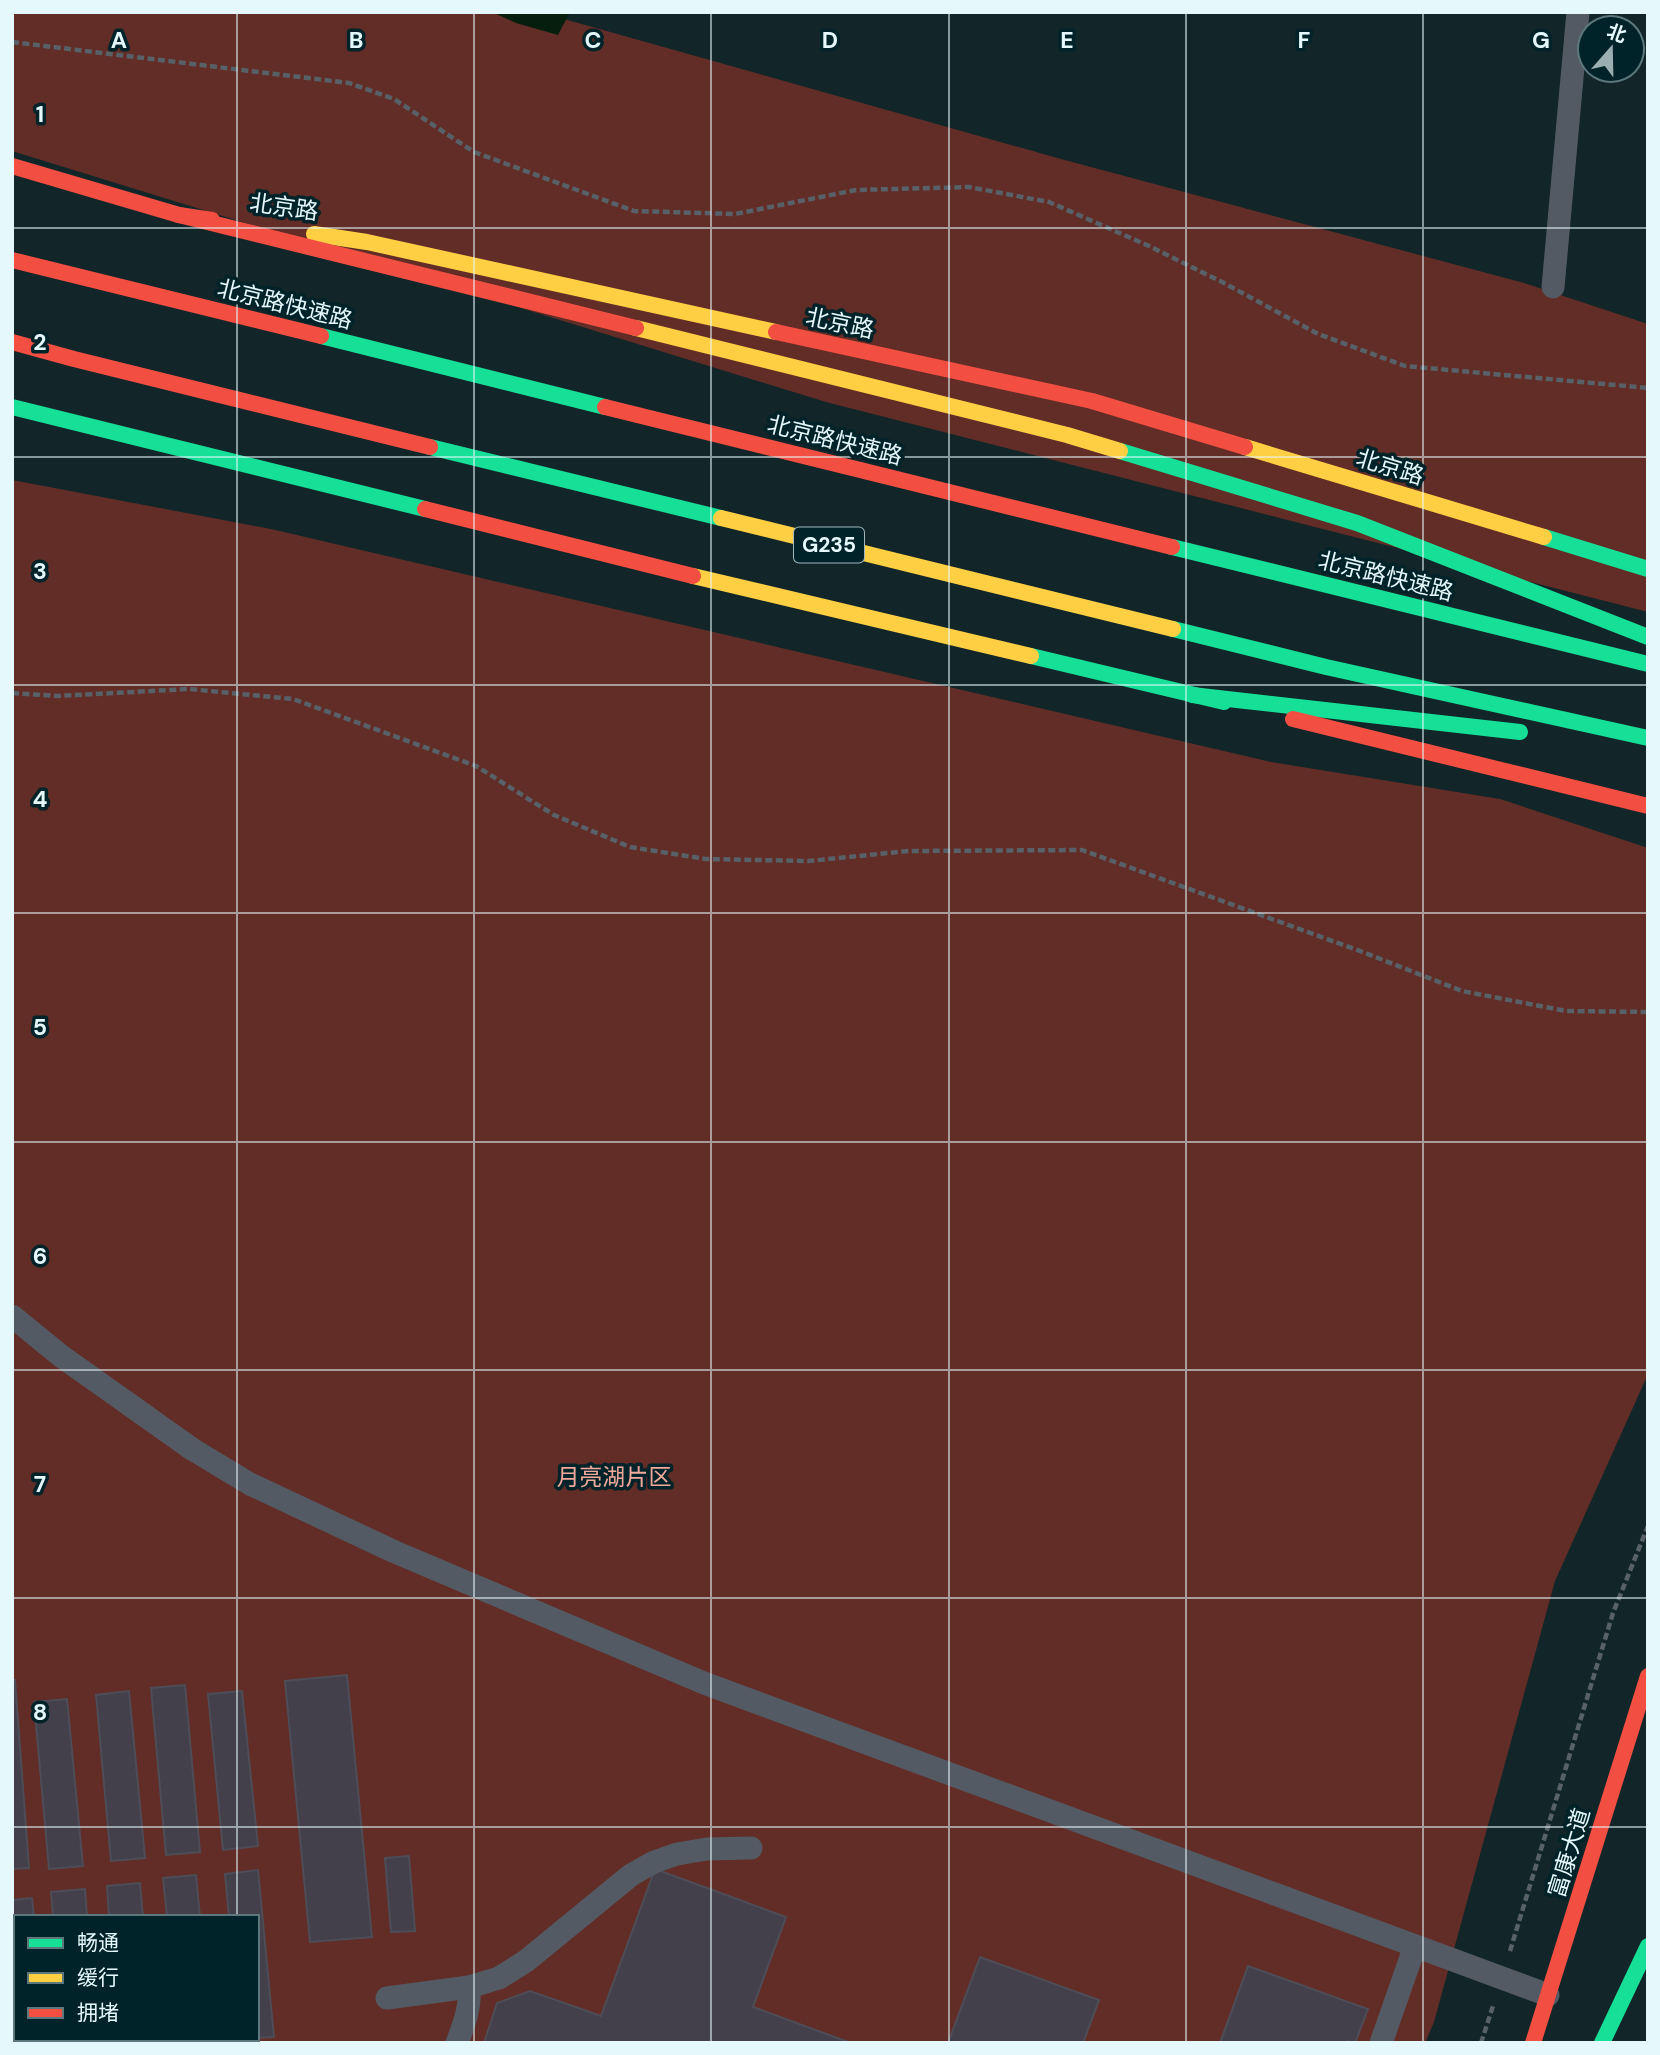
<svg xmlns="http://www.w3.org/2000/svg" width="1660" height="2055" font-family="'DM Sans','Noto Sans SC',sans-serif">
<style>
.green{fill:#622d26;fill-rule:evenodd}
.water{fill:#051e0d}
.building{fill:#43404c;stroke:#4d4c57;stroke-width:2}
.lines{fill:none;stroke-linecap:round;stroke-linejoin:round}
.path{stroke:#576167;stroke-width:4.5;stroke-dasharray:7 3.5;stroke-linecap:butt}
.lane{stroke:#545a64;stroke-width:23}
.fast{stroke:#16e098;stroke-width:16}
.slow{stroke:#ffcf43;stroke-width:16}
.jam{stroke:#f24e42;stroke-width:16}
.grid{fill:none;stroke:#e5f8fc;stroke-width:2;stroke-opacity:0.55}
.labels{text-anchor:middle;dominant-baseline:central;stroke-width:7;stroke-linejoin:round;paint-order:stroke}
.shield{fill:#002329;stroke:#a0b8bd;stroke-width:2}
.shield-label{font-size:21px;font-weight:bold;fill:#e5f8fc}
.street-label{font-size:23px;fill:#e5f8fc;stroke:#002329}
.park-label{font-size:23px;fill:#f2a89b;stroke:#002329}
.grid-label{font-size:23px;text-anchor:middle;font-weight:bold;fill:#e5f8fc;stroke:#002329;stroke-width:7;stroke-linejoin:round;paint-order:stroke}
</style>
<rect width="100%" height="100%" fill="#122629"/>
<g class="green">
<polygon points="12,12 539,12 1061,159 1524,283 1648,324 1648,612 826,402 12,151"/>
<path d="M12 480 271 529 1271 762 1500 799 1648 848V1374L1555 1581 1434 2022 1425 2043H12ZM16 1917H257V2039H16Z"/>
</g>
<polygon class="water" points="492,12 570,12 558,35 516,23"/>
<g class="building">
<polygon points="347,1675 372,1937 310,1942 285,1681"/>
<polygon points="12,1680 15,1680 29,1868 12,1869"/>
<polygon points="185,1685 200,1852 166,1855 151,1688"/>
<polygon points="129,1691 145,1858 111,1861 96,1695"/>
<polygon points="242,1691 258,1846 223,1850 208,1694"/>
<polygon points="67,1699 83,1866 49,1869 34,1702"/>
<polygon points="409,1856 415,1931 391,1932 385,1858"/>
<polygon points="655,1869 786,1917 753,2007 851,2043 484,2043 497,2003 530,1991 601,2016"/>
<polygon points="258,1870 274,2037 257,2038 257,1917 229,1917 225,1874"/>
<polygon points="196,1875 200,1917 167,1917 163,1878"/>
<polygon points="140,1883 143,1917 109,1917 107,1886"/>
<polygon points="85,1889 87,1917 53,1917 51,1892"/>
<polygon points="32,1898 34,1917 16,1917 16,2039 45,2039 45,2041 12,2043 12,1900"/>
<polygon points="980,1957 1099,2000 1083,2043 948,2043"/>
<polygon points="1248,1966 1368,2009 1355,2043 1348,2041 1347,2043 1220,2043"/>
<polygon points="65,2039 98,2039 99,2043 65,2043"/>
<polygon points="120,2039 154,2039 155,2043 121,2043"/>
<polygon points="178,2039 212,2039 212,2042 178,2043"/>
</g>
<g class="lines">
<g class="path">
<polyline points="12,42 349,83 394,99 474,152 634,211 735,214 856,190 969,187 1049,202 1149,246 1224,283 1318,334 1405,366 1648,388"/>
<polyline points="12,693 57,696 189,689 293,699 476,766 554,815 630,847 706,859 809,861 908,851 1082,850 1360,951 1462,991 1566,1011 1648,1012"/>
<polyline points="1510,1951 1613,1613 1648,1526"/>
<polyline points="1481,2043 1493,2006"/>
</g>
<g class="lane">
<polyline points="1553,287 1578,12"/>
<polyline points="12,1316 61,1356 192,1449 250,1484 395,1552 704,1683 1548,1995"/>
<polyline points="387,1998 469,1987 499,1978 526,1961 631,1875 654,1862 677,1854 707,1849 751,1848"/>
<path d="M457 2043C464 2024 471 2007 469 1987"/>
<polyline points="1381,2043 1415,1946"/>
</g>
<g class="fast">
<polyline points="321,336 605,407"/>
<polyline points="12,407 425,509"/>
<polyline points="430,447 721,518"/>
<polyline points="1120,451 1357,523 1648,637"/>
<polyline points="1544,537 1648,569"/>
<polyline points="1172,547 1648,664"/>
<polyline points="1173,629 1326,667 1648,738"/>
<polyline points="1031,656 1224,702"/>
<polyline points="1192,695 1520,732"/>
<polyline points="1602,2043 1648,1946"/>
</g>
<g class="slow">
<polyline points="314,234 367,242 776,332"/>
<polyline points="636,328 1067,435 1120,451"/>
<polyline points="1245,447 1544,537"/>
<polyline points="721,518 1173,629"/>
<polyline points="693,576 1031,656"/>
</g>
<g class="jam">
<polyline points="12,166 179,215 212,220"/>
<polyline points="179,215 636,328"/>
<polyline points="12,260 321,336"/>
<polyline points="776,332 1092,401 1245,447"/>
<polyline points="12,342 74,359 430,447"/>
<polyline points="605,407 1172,547"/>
<polyline points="425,509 693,576"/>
<polyline points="1293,719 1648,806"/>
<polyline points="1533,2043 1648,1676"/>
</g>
</g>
<path class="grid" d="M237 12V1917M474 12V2043M711 12V2043M949 12V2043M1186 12V2043M1423 12V2043M12 228H1648M12 457H1648M12 685H1648M12 913H1648M12 1142H1648M12 1370H1648M12 1598H1648M12 1827H1648M237 2039V2043"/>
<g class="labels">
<rect class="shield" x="794" y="527.5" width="70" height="35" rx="5"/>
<g class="shield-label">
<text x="829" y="545">G235</text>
</g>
<g class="street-label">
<text transform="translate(284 207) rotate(8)">北京路</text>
<text transform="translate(285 304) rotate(14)">北京路快速路</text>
<text transform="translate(840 323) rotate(12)">北京路</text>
<text transform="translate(835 440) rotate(14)">北京路快速路</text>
<text transform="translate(1390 467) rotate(17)">北京路</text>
<text transform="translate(1386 576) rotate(14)">北京路快速路</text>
<text transform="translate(1569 1853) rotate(-73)">富康大道</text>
</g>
<g class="park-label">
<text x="614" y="1477">月亮湖片区</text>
</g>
</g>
<g class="grid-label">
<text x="119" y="48">A</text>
<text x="356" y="48">B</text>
<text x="593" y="48">C</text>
<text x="830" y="48">D</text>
<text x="1067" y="48">E</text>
<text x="1304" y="48">F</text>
<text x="1541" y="48">G</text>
<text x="40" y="122">1</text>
<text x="40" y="350">2</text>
<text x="40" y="579">3</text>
<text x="40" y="807">4</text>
<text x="40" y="1035">5</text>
<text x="40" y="1264">6</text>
<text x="40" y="1492">7</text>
<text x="40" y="1720">8</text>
</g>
<rect width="1660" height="2055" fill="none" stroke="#e5f8fc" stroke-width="28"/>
<rect x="14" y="1915" width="245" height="126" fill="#002329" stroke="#5c787d" stroke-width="2"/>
<rect x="28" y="1938" width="35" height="10" fill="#16e098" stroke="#5c787d" stroke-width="2"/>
<text x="77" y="1950" font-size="21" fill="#e5f8fc">畅通</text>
<rect x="28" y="1973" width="35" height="10" fill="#ffcf43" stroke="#5c787d" stroke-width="2"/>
<text x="77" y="1985" font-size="21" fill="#e5f8fc">缓行</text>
<rect x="28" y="2008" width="35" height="10" fill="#f24e42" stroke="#5c787d" stroke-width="2"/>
<text x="77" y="2020" font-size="21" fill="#e5f8fc">拥堵</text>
<g transform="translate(1611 49) rotate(20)"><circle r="33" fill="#002329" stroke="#5c787d" stroke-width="2"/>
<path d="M0-5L12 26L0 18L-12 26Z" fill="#9baeb2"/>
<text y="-10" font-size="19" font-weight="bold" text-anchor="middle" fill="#e5f8fc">北</text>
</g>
</svg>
